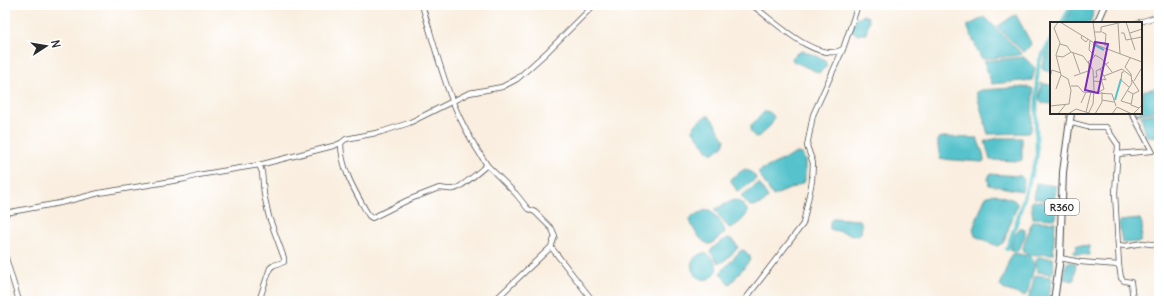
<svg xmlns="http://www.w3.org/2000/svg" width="1164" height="306" font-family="Delius,sans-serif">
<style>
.water{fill:#56c3cc;stroke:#40777c}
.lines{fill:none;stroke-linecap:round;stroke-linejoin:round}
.canal{stroke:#56c3cc;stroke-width:4}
.minor-casing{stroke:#4a4846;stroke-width:6}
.major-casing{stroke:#4a4846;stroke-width:8}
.minor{stroke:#fff;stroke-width:4.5}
.major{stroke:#fff;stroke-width:6}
.labels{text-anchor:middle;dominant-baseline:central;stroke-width:3.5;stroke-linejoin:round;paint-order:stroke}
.shield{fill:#fff;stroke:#6b6b6b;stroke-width:1}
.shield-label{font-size:10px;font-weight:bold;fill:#2b2b2b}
.inset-river{fill:none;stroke:#56c3cc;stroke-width:2}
.inset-road{fill:none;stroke:#a7a097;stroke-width:1}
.view{fill:#7b2cbf;fill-opacity:0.15;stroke:#7b2cbf;stroke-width:2}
.inset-edge{fill:none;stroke:#2b2b2b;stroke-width:2}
</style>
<rect width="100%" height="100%" fill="#fff"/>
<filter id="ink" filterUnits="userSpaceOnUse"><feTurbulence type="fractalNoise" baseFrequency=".025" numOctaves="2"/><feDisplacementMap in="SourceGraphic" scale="8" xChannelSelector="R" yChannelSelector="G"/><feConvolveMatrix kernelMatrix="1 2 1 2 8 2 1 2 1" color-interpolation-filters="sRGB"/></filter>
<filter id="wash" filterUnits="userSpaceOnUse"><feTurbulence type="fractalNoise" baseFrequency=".012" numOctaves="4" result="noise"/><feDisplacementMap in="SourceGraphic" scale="16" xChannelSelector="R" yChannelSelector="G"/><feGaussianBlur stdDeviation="0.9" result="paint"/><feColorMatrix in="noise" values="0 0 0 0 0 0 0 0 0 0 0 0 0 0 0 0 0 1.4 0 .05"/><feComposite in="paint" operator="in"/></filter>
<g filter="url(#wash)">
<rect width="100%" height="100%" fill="#f9eedf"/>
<g class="water">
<path d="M1075 5H1090C1095 10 1092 17 1090 23H1065Z"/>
<polygon points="863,15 868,17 869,21 866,34 856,34 851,30 856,19"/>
<polygon points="1016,15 1031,43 1030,46 1023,52 997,27 1013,16"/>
<polygon points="985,17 1021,53 1020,55 984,59 981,58 967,26"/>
<polygon points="1051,42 1051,72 1043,70 1042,66"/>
<polygon points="803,51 824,59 827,66 819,73 793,61 792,58 797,53"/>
<polygon points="1024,57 1035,68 1032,80 992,84 984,62 985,61"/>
<polygon points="1041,83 1051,85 1051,104 1042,103 1039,99"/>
<polygon points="1027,87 1032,88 1033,91 1031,131 1028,133 988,134 976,92 982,90"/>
<polygon points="1159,87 1159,110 1135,115 1133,113 1141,113 1141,92"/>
<path d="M766 111C785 117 764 131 758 137H755L750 131 751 126 764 112Z"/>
<polygon points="1159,112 1159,136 1149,137 1146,135 1141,116"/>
<path d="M706 116H709L712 119 725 140 723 146 714 153H710L693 131C693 124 701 120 706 116Z"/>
<polygon points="942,137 977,138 983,153 984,161 982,162 940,159 938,146 938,138"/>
<polygon points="999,138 1022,138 1022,160 1019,161 990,160 985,141"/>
<polygon points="797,153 802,154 805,160 805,181 799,185 773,196 759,174 759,171"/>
<path d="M745 169C750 171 755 174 756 179L740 191H737L731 181V178Z"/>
<polygon points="990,174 1021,176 1024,180 1022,191 989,185 988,179"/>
<path d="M759 183 768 197C765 204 757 206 750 206L741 196Z"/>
<polygon points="1036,183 1057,186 1054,200 1052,201 1034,198"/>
<polygon points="995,194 1014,200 1017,203 1017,206 1003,243 997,246 975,236 973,229 985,198 988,196"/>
<path d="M734 200C741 201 745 206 748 212 744 219 737 226 729 228L715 210V209Z"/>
<polygon points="1033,201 1054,203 1057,206 1056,218 1054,219 1033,218 1031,204"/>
<path d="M706 210H710C716 216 724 224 725 233L711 244C702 245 692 228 690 220L692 216Z"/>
<polygon points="833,218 860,220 862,225 861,233 857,236 830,229 830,222"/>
<path d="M1140 219C1144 225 1142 236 1140 242L1122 243 1119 223 1120 221Z"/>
<polygon points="1032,221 1055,222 1053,254 1030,255 1024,252 1023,248"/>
<path d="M1020 228 1025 230V236L1019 250 1015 252 1011 250C1010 243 1015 233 1020 228Z"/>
<path d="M728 238 733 240 738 247 737 249 723 262 718 263 710 252C714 245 721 242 728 238Z"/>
<polygon points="1076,245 1089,246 1089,255 1074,254 1074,251 1077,250"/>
<polygon points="744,250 750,256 750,260 732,282 729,284 720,273 740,251"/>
<path d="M703 253C710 254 719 264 716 271 715 275 712 276 710 278 698 286 679 261 703 253Z"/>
<polygon points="1014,253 1029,256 1034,261 1034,268 1027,294 1024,296 1003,289 1000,286 1011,255"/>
<polygon points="1038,257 1053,258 1054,269 1052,274 1037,272 1036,260"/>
<polygon points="1068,262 1076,263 1076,264 1074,280 1073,281 1064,279 1065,267"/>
<polygon points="1035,275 1051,277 1052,281 1048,301 1028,301"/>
</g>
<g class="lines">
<g class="canal">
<polyline points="1062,23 1072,5"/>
<polyline points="1007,249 1017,221 1037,155 1036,127 1037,79 1039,62 1051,39"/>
</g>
</g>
</g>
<g filter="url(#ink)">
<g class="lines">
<g class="minor-casing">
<g id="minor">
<path d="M422 5C432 37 440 69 452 100 461 123 473 144 487 165"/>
<path d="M752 5C772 19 818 65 843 49L858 5"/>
<polyline points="1137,23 1159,16"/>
<path d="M341 143C341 170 356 193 369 216L372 218 408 200 439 188C444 188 448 190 454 189 461 188 481 170 487 165L516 194 528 209 535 212 552 229 555 236 551 247"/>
<polyline points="1117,154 1152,151 1132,113"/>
<polyline points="259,165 262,172 264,194 269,217 284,258 284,262 274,265 270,268 259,301"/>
<polyline points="5,213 60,203 99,193 185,179 198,175 259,165 333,146 341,143 346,139 381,132 409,123 469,93 502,87 517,79 546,53 594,5"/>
<polyline points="1119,245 1125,246 1143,243 1159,245"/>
<polyline points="5,255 19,301"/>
<polyline points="1060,258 1080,262 1119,265 1115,193 1118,145 1106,127 1088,127 1069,122"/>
<polyline points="1119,265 1121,278 1124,281 1131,282 1133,301"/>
<polyline points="494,301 551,247 593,301"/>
<polyline points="744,301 803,224 812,181 813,163 807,146 813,115 843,49"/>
</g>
</g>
<g class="major-casing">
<g id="major">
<polyline points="1097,23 1105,5"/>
<polyline points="1054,301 1060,258 1063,172 1071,113"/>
</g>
</g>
<use href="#minor" class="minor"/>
<use href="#major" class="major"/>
</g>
</g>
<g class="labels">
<rect class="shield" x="1045" y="199" width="34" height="16" rx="3"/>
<g class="shield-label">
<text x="1062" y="207">R360</text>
</g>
</g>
<g transform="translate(1050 22)">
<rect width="92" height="92" fill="#f9eedf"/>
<path class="inset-river" d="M43 22 54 28M65 78 71 57"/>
<path class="inset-road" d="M10 0 49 24 92 40M43 0 46 22M76 0 85 28M68 2 70 32M44 10H51V5L73 0M52 10 56 12 55 24M71 11H74L76 18 92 15M80 11 92 7M32 14 31 16 36 20 38 17M10 22 17 24 21 30 33 34 39 42 38 53M23 31 30 51M45 33 52 37 62 50M7 34 13 35 21 30M80 36 75 45 81 52 82 61 71 79 81 82M74 50H72L71 58 79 65M24 54 38 49M54 54 72 47 81 54M0 55 2 48 11 51M44 55H47L46 49 50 47M44 59 51 60 53 57 56 58 50 47 59 40M84 59 91 47 92 49M21 64H28L33 70 62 72 66 84M6 67 11 53M78 69 83 72 89 69 82 58M49 70 54 67 52 60M83 72 81 83 89 86M52 78 64 80M31 81 36 70M0 84 19 82 21 68 18 57 11 53 6 33 10 21 4 6 8 0M36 90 41 70M8 92 16 82M18 92 26 87 42 92M38 92 43 82 44 68 43 48 38 40 45 34 39 28 40 19M45 92 52 80V70M62 92 67 85 82 92M83 92 92 83"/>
<path class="view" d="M45 20 58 22 48 71 35 68Z"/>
<rect width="92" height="92" class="inset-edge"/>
</g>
<rect width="1164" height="306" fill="none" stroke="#fff" stroke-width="20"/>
<g transform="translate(46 46) rotate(78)" stroke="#ffffff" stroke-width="3" paint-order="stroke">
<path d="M0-3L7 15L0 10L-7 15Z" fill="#2b2b2b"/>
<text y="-6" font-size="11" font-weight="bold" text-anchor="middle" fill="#2b2b2b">N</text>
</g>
</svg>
